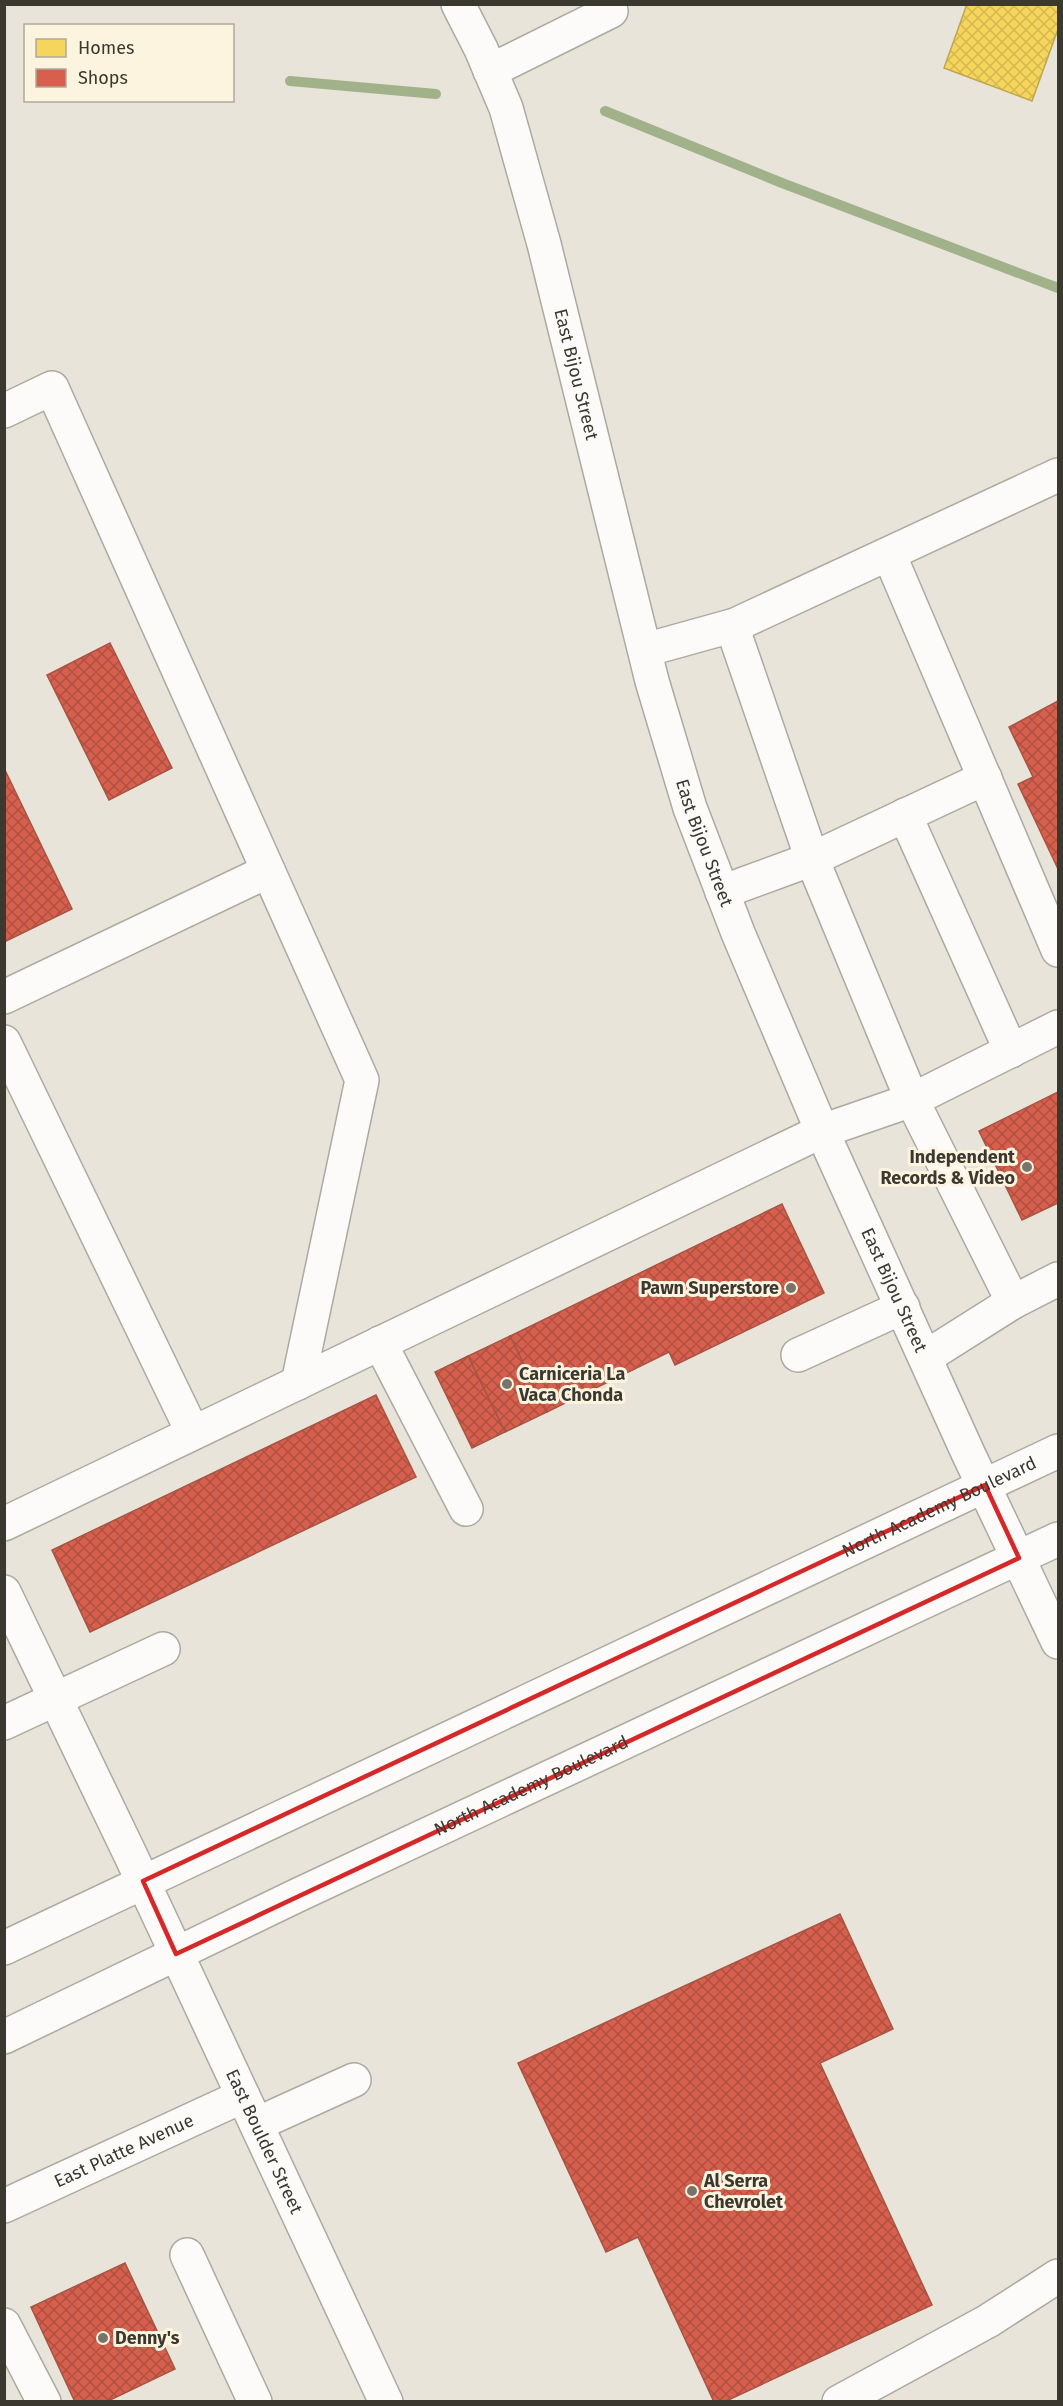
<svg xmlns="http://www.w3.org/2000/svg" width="1063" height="2406" font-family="'Fira Sans',sans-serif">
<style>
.homes{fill:url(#homes-cross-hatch);stroke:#bea64f;stroke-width:1.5}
.shops{fill:url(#shops-cross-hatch);stroke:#a85444;stroke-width:1.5}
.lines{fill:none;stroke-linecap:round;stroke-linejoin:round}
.stream{stroke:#a1b28b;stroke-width:10}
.minor-casing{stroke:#aca9a0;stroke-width:36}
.highway-casing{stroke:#aca9a0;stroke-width:36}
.minor{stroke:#fcfbf9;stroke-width:33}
.highway{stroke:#fcfbf9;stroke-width:33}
.marked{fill:none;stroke:#d62828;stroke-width:4.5;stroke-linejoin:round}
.poi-dot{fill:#78746b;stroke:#fdf4e0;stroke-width:2}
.labels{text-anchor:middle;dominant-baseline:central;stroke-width:6;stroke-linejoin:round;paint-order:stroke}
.street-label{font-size:18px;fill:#3b3830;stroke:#fdf4e0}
.poi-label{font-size:18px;font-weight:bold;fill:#3b3830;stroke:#fdf4e0;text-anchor:start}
</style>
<defs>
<pattern id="homes-cross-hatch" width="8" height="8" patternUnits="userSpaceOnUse" patternTransform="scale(1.5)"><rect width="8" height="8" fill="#f6d55c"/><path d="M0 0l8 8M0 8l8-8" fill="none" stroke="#d4b850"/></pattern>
<pattern id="shops-cross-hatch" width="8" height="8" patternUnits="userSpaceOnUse" patternTransform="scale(1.5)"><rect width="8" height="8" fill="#d6604d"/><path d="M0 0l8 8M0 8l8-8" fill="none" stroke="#af5040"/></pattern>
</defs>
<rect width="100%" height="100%" fill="#e9e4d9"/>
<polygon class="homes" points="967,4 1058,4 1058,29 1032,101 944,68"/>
<g class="shops">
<polygon points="110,643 172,768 109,800 47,675"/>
<polygon points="1058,701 1058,869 1018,784 1033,777 1009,727"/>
<polygon points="4,768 72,909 4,942"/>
<polygon points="1058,1092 1058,1203 1022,1220 979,1131"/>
<polygon points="782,1204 824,1293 675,1365 669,1352 547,1412 510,1336"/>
<polygon points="510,1336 547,1412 505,1432 468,1356"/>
<polygon points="468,1356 505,1432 472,1448 435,1372"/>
<polygon points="376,1395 416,1477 90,1632 52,1550"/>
<polygon points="840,1914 893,2029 820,2063 932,2305 724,2402 714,2402 638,2237 606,2252 518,2063"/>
<polygon points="125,2263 175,2369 106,2402 75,2402 31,2307"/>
</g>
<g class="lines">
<g class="stream">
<polyline points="290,81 436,94"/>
<polyline points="605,111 782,183 1058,288"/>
</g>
<g class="minor-casing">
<g id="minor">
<path id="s1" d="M458 4 481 49 506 108 544 244 652 681 690 808 738 933 822 1131 968 1453 1058 1642"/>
<polyline points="490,71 611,11"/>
<polyline points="4,411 52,388 362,1080 298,1383"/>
<polyline points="889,554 1058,950"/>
<polyline points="732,626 812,859 985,778"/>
<polyline points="645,650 735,625 1058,475"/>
<polyline points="905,815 1011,1051"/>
<polyline points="4,997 268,871"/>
<polyline points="1058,1027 912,1100 1013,1302 1058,1279"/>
<polyline points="4,1042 193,1433"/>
<polyline points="380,1343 466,1509"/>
<polyline points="798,1355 903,1307"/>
<polyline points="926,1357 1013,1302"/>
<polyline points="4,1524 822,1131 912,1100 812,859 722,892"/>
<path id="s2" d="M4 1592 130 1854 386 2402"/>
<polyline points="4,1723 163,1649"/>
<polyline points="257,2124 354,2080"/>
<path id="s3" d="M4 2206 243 2096"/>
<polyline points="187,2255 255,2402"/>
<polyline points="4,2325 44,2402"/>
<polyline points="839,2402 988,2321 1058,2276"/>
</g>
</g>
<g class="highway-casing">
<g id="highway">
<path id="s4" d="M4 1948 1058 1451"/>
<path id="s5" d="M4 2037 298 1895 1058 1539"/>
</g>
</g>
<use href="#minor" class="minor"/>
<use href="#highway" class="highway"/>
</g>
<path class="marked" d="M985 1485 1019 1558 176 1954 143 1881Z"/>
<g class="poi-dot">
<circle cx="1027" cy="1167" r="6"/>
<circle cx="791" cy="1288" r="6"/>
<circle cx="507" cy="1384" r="6"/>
<circle cx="692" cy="2191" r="6"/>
<circle cx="103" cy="2338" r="6"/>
</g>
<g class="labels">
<g class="street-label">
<text stroke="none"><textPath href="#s1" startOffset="390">East Bijou Street</textPath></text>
<text stroke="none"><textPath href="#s1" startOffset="876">East Bijou Street</textPath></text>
<text stroke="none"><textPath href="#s1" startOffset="1362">East Bijou Street</textPath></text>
<text stroke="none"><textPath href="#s4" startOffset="1034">North Academy Boulevard</textPath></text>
<text stroke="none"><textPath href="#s5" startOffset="584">North Academy Boulevard</textPath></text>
<text stroke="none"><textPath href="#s2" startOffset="608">East Boulder Street</textPath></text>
<text stroke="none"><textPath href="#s3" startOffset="132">East Platte Avenue</textPath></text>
</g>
<g class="poi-label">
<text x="1015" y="1157" text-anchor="end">Independent<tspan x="1015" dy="21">Records &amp; Video</tspan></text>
<text x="779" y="1288" text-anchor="end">Pawn Superstore</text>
<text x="519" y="1374">Carniceria La<tspan x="519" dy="21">Vaca Chonda</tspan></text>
<text x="704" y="2181">Al Serra<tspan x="704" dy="21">Chevrolet</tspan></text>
<text x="115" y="2338">Denny's</text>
</g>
</g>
<rect width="1063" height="2406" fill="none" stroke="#3b3830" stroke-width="12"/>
<rect x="24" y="24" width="210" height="78" fill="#fdf4e0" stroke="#afa99a" stroke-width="1.5"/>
<rect x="36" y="39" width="30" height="18" fill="#f6d55c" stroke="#afa99a" stroke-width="1.5"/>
<text x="78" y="54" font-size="18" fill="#3b3830">Homes</text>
<rect x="36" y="69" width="30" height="18" fill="#d6604d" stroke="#afa99a" stroke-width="1.5"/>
<text x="78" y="84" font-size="18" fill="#3b3830">Shops</text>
</svg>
